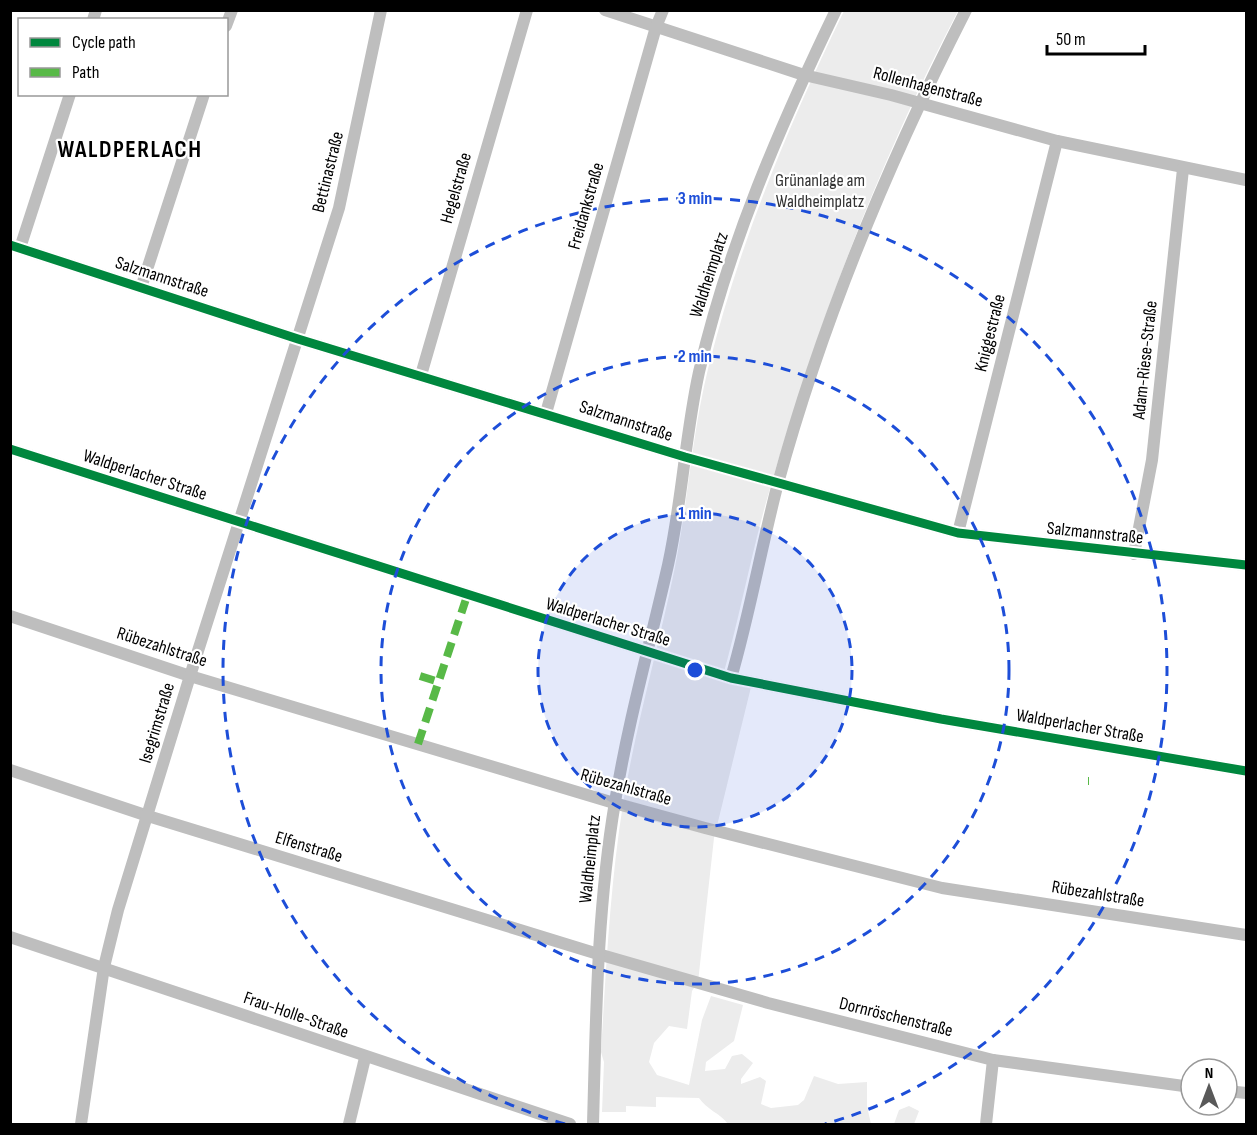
<svg xmlns="http://www.w3.org/2000/svg" width="1257" height="1135" font-family="'Sofia Sans Condensed',sans-serif">
<style>
.green{fill:#ececec}
.lines{fill:none;stroke-linecap:round;stroke-linejoin:round}
.minor{stroke:#bebebe;stroke-width:12}
.quiet{stroke:#58b947;stroke-width:8;stroke-dasharray:15 8;stroke-linecap:butt}
.cycleway-casing{stroke:#fff;stroke-width:13}
.cycleway{stroke:#00873e;stroke-width:9}
.ring{fill:none;stroke:#1d4ed8;stroke-width:3;stroke-dasharray:10 8}
.labels{text-anchor:middle;dominant-baseline:central;stroke-width:4.5;stroke-linejoin:round;paint-order:stroke}
.street-label{font-size:18px;fill:#000;stroke:#fff}
.park-label{font-size:18px;fill:#333;stroke:#fff}
.district-label{font-size:24px;font-weight:bold;letter-spacing:1.5px;fill:#000;stroke:#fff}
.centre{fill:#1d4ed8;stroke:#fff;stroke-width:3}
.ring-label{font-size:18px;text-anchor:middle;font-weight:bold;fill:#1d4ed8;stroke:#fff;stroke-width:4.5;stroke-linejoin:round;paint-order:stroke}
</style>
<rect width="100%" height="100%" fill="#fff"/>
<g class="green">
<path d="M844 11H958C877 165 815 331 767 499 750 559 739 620 722 679L751 687 714 838 698 982 692 991 687 1029 669 1026 654 1043 649 1062 657 1075 689 1085 702 1020 711 996 743 1005 734 1041 706 1062 705 1071 725 1069 732 1056 742 1054 753 1063 741 1079V1084L760 1077 766 1081 761 1104 771 1108 798 1105 804 1100 814 1076 838 1084 867 1082V1106L871 1124H728C720 1113 707 1110 699 1098L656 1097V1107L626 1106V1112H602L604 1062 601 1052C606 970 610 886 623 804 636 724 659 646 675 567 688 501 692 434 708 369 739 244 788 126 844 11Z"/>
<polygon points="909,1106 919,1111 914,1124 894,1124 899,1110"/>
</g>
<g class="lines">
<g class="minor">
<polyline points="605,10 804,75 891,95 1057,141 1246,180"/>
<polyline points="93,20 96,10"/>
<polyline points="226,26 232,10"/>
<polyline points="10,245 298,339 685,457 958,533 1246,565"/>
<polyline points="20,248 70,94"/>
<polyline points="141,288 204,94"/>
<polyline points="421,375 527,10"/>
<polyline points="546,413 656,27 663,10"/>
<polyline points="10,449 731,678 941,719 1246,771"/>
<polyline points="958,533 1057,141"/>
<polyline points="1134,554 1152,460 1183,169"/>
<polyline points="10,616 190,676 614,803 705,828 942,888 1246,935"/>
<path d="M731 678C750 613 761 548 778 483 822 322 890 159 966 10"/>
<polyline points="10,770 148,816 598,954 768,1003 993,1060 1191,1087"/>
<polyline points="10,937 570,1124"/>
<polyline points="1227,1091 1246,1093"/>
<polyline points="81,1124 104,967 118,910 190,676 339,208 381,10"/>
<polyline points="349,1124 365,1058"/>
<path d="M593 1124C596 1017 597 909 615 802 628 722 650 644 668 565 682 502 685 436 699 372 728 246 780 126 836 10"/>
<polyline points="986,1124 993,1060"/>
</g>
<g class="quiet">
<polyline points="420,676 439,682"/>
<polyline points="418,744 467,596"/>
<polyline points="1088,781 1089,781"/>
</g>
<g class="cycleway-casing">
<g id="cycleway">
<polyline points="10,245 298,339 685,457 958,533 1246,565"/>
<polyline points="10,449 731,678 941,719 1246,771"/>
</g>
</g>
<use href="#cycleway" class="cycleway"/>
</g>
<circle cx="695" cy="670" r="157" fill="#1d4ed8" fill-opacity=".12"/>
<g class="ring">
<circle cx="695" cy="670" r="157"/>
<circle cx="695" cy="670" r="314"/>
<path d="M565 1124A472 472 0 1 1 825 1124"/>
</g>
<g class="labels">
<g class="street-label">
<text transform="translate(928 87) rotate(15)">Rollenhagenstraße</text>
<text transform="translate(328 172) rotate(-76)">Bettinastraße</text>
<text transform="translate(456 188) rotate(-74)">Hegelstraße</text>
<text transform="translate(586 206) rotate(-74)">Freidankstraße</text>
<text transform="translate(709 275) rotate(-72)">Waldheimplatz</text>
<text transform="translate(162 277) rotate(18)">Salzmannstraße</text>
<text transform="translate(990 333) rotate(-76)">Kniggestraße</text>
<text transform="translate(1145 360) rotate(-84)">Adam-Riese-Straße</text>
<text transform="translate(626 421) rotate(18)">Salzmannstraße</text>
<text transform="translate(145 475) rotate(18)">Waldperlacher Straße</text>
<text transform="translate(1095 533) rotate(6)">Salzmannstraße</text>
<text transform="translate(608 622) rotate(17)">Waldperlacher Straße</text>
<text transform="translate(162 647) rotate(18)">Rübezahlstraße</text>
<text transform="translate(157 723) rotate(-73)">Isegrimstraße</text>
<text transform="translate(1080 726) rotate(10)">Waldperlacher Straße</text>
<text transform="translate(626 787) rotate(16)">Rübezahlstraße</text>
<text transform="translate(309 847) rotate(17)">Elfenstraße</text>
<text transform="translate(590 859) rotate(-84)">Waldheimplatz</text>
<text transform="translate(1098 894) rotate(9)">Rübezahlstraße</text>
<text transform="translate(296 1015) rotate(19)">Frau-Holle-Straße</text>
<text transform="translate(896 1017) rotate(14)">Dornröschenstraße</text>
</g>
<g class="park-label">
<text x="820" y="180">Grünanlage am<tspan x="820" dy="21">Waldheimplatz</tspan></text>
</g>
<g class="district-label">
<text x="130" y="149">WALDPERLACH</text>
</g>
</g>
<circle cx="695" cy="670" r="9" class="centre"/>
<g class="ring-label">
<text x="695" y="204">3 min</text>
<text x="695" y="362">2 min</text>
<text x="695" y="519">1 min</text>
</g>
<rect width="1257" height="1135" fill="none" stroke="#000000" stroke-width="24"/>
<rect x="18" y="18" width="210" height="78" fill="#ffffff" stroke="#999999" stroke-width="1.5"/>
<rect x="30" y="38" width="30" height="9" fill="#00873e" stroke="#999999" stroke-width="1.5"/>
<text x="72" y="48" font-size="18" fill="#000000">Cycle path</text>
<rect x="30" y="68" width="30" height="9" fill="#58b947" stroke="#999999" stroke-width="1.5"/>
<text x="72" y="78" font-size="18" fill="#000000">Path</text>
<g transform="translate(1209 1087)"><circle r="28" fill="#ffffff" stroke="#999999" stroke-width="1.5"/>
<path d="M0-4.5L10 22L0 15L-10 22Z" fill="#595959"/>
<text y="-9" font-size="16" font-weight="bold" text-anchor="middle" fill="#000000">N</text>
</g>
<path d="M1047 45v9h98v-9" fill="none" stroke="#000000" stroke-width="3"/>
<text x="1056" y="45" font-size="18" fill="#000000" stroke="#ffffff" stroke-width="4.5" paint-order="stroke">50 m</text>
</svg>
